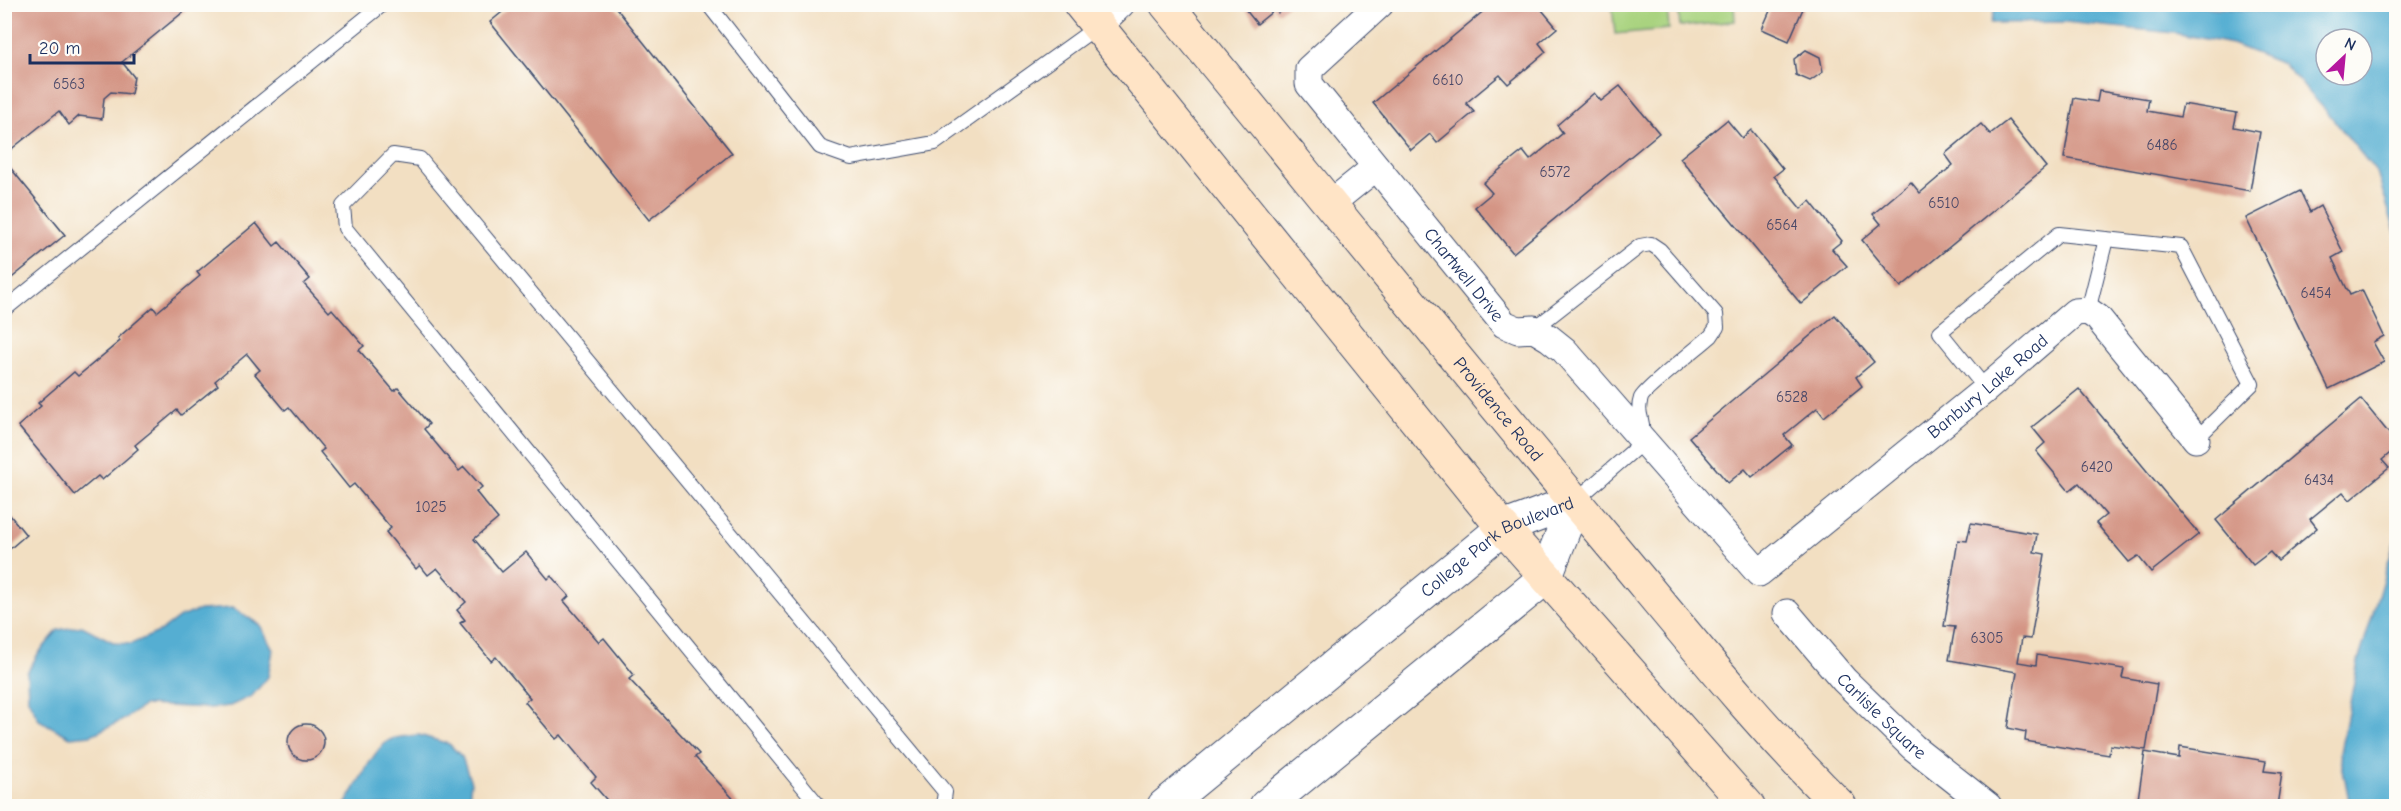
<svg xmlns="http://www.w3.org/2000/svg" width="2401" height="811" font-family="'Comic Neue',sans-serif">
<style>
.green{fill:#a9d37f;stroke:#62816e;stroke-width:1.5}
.water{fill:#55aed2;stroke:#386e98;stroke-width:1.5;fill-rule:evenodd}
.building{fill:#d49585}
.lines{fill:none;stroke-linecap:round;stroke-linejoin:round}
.service-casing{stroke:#3b496d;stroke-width:16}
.minor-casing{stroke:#3b496d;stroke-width:29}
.tertiary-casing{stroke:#3b496d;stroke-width:35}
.secondary-casing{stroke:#3b496d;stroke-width:35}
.service{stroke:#fff;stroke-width:14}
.minor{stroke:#fff;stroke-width:27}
.tertiary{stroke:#fff;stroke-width:33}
.secondary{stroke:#ffe4c6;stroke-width:33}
.labels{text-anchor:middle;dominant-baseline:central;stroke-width:4.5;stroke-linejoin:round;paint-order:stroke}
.number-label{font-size:15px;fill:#494868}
.street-label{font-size:18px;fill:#1b2f5e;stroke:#fdfcf7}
</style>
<rect width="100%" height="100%" fill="#fdfcf7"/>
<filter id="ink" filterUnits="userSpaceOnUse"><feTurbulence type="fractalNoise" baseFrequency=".0167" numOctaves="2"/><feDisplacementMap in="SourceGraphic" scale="12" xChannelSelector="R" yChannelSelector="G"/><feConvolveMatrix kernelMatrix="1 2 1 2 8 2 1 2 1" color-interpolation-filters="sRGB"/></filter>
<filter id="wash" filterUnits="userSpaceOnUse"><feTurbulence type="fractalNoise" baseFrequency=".008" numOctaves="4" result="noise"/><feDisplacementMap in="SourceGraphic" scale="24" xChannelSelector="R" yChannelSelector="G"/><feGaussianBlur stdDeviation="1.35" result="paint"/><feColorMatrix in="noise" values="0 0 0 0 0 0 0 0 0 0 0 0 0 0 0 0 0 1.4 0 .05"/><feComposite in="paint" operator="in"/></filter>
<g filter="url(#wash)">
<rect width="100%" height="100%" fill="#f2dfc2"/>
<g class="green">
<polygon points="1612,5 1667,5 1669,29 1615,34"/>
<polygon points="1678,5 1734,5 1735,21 1680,27"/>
</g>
<g class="water">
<path d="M1996 5 2164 4 2274 12 2320 5H2396V234L2377 173 2329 114 2283 64 2232 44 2174 33 2065 22 1991 23ZM2326 39H2362V75H2326Z"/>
<polygon points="2396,537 2396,806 2350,806 2340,753 2358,662"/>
<polygon points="233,608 260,625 273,650 268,677 252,696 230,706 209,708 145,705 121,721 91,735 70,737 39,720 28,699 27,673 38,654 58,630 82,626 115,643 131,644 161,631 180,617 200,610"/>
<path d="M419 735 449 744 462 757 471 782 468 806H344C356 790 374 745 392 739 400 736 411 736 419 735Z"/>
</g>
<g id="blocks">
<g class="building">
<polygon points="4,4 193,4 122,62 134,77 131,94 111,92 104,98 102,119 79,116 69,125 59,111 4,155"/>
<polygon points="218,4 239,4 239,9 220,7"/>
<polygon points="512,4 613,4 732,153 649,220 490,22"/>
<polygon points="1241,4 1267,4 1273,11 1257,24"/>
<polygon points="1271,4 1289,4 1278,13"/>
<polygon points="1492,4 1537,4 1557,28 1539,43 1546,52 1508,84 1500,75 1466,103 1474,112 1437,143 1430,134 1411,150 1373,103"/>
<polygon points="1773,4 1805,4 1789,41 1762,29"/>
<polygon points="1806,50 1820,57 1823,72 1810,81 1796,75 1794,59"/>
<polygon points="1620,86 1659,133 1513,253 1475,207 1492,193 1483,183 1523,151 1530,160 1563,133 1557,125 1594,93 1601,101"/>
<polygon points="2099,91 2149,99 2147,111 2180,117 2183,104 2237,113 2234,127 2260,132 2250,191 2064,158 2074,98 2097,102"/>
<polygon points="1727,120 1742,138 1751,130 1783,169 1774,176 1801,209 1810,201 1842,241 1832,249 1847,266 1801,304 1680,158"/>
<polygon points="2008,120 2046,167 1901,287 1862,240 1881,224 1873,214 1911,182 1920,193 1953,165 1945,154 1981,124 1990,134"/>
<polygon points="4,160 65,235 8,281 4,276"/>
<polygon points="2300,191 2310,212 2320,206 2343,252 2332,258 2350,295 2362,290 2384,336 2373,342 2384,362 2329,389 2246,218"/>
<polygon points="256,223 274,246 279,242 310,279 304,284 329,312 332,309 364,346 359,350 394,391 398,388 429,424 424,429 459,471 464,467 482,487 476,492 498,519 474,539 502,572 526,552 548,579 551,576 569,596 564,601 599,642 604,638 634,675 629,679 699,754 695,757 740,806 612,806 591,782 596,777 561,735 556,739 525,702 530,698 496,657 491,661 460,623 465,620 457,610 466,602 437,568 428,575 420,565 416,569 386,532 391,528 354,484 349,488 320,452 324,449 289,407 285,410 255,374 260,370 247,354 215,381 218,385 181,415 177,410 135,445 138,449 102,480 98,476 75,495 18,426 41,406 38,403 74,372 78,376 120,341 118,338 153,307 157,312 200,276 197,272"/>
<polygon points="1835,315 1874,362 1856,377 1862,386 1824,417 1817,408 1784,435 1792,445 1752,477 1745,469 1728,483 1689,437"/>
<polygon points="2079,389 2199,534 2151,572 2138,556 2129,562 2096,523 2106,515 2079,483 2069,491 2036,451 2045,443 2032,427"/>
<polygon points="2361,399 2396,442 2396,448 2382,460 2389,468 2350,500 2343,492 2310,519 2317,528 2278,561 2270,552 2253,565 2216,520"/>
<polygon points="5,509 26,535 5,553"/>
<polygon points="1971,523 2037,534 2034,552 2045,554 2031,639 2022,638 2018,662 2036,665 2037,655 2124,669 2122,678 2157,684 2146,750 2110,745 2109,755 2025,741 2026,732 2008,728 2017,672 1949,660 1955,627 1944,626 1958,540 1967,541"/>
<circle cx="306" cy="742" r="18"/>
<polygon points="2180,747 2266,761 2264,771 2282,773 2277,806 2137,806 2145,752 2179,758"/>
</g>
</g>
</g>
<g filter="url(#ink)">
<use href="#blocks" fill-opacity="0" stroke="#3b496d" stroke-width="1.5"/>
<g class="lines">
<g class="service-casing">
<g id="service">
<polyline points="708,4 820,147 851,158 935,143 1098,26"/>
<polyline points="4,310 383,4"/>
<polyline points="2088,311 2106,239"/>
<path d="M1534 329 1640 246 1651 244 1660 250 1716 314 1717 327 1711 336C1701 345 1644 390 1641 398 1634 419 1651 423 1636 448L1575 501"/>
<polyline points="1986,389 1940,332 2059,234 2181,247 2252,384 2196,439"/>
<polyline points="819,806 345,228 343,206 393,155 420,159 945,792 943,806"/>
</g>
</g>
<g class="minor-casing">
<g id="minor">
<path id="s1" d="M1380 4 1309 69V84L1504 324 1518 330 1534 329 1549 338 1564 350 1759 573 1986 389 2075 312 2088 311 2098 318 2196 439"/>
<polyline points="1098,26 1121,4"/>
<polyline points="1330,204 1376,167"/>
<path id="s2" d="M1787 613 1844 680 1913 747 1988 806"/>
</g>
</g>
<g class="tertiary-casing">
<g id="tertiary">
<path id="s3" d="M1164 806 1503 528 1575 501"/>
<polyline points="1266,806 1545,578 1575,501"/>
</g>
</g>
<g class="secondary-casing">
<g id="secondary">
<polyline points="1080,4 1503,528 1748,806"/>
<path id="s4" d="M1166 4C1310 179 1452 355 1598 529 1677 623 1753 720 1840 806"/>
</g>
</g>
<use href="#service" class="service"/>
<use href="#minor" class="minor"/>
<use href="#tertiary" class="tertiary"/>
<use href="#secondary" class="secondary"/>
</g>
</g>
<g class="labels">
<g class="number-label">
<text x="1448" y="80">6610</text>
<text x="69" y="84">6563</text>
<text x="2162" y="145">6486</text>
<text x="1555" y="172">6572</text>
<text x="1944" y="203">6510</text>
<text x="1782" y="225">6564</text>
<text x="2316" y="293">6454</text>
<text x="1792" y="397">6528</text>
<text x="2097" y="467">6420</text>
<text x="2319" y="480">6434</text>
<text x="431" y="507">1025</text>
<text x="1987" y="638">6305</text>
</g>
<g class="street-label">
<text stroke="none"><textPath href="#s1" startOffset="357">Chartwell Drive</textPath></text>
<text stroke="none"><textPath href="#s1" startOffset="1080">Banbury Lake Road</textPath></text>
<text stroke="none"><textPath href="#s4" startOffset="524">Providence Road</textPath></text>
<text stroke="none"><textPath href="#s3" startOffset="424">College Park Boulevard</textPath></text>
<text stroke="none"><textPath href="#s2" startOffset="140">Carlisle Square</textPath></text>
</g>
</g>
<rect width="2401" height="811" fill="none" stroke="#fdfcf7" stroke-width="24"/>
<g transform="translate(2344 57) rotate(26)"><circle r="28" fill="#fdfcf7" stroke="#a3aaba" stroke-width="1.5"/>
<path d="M0-4.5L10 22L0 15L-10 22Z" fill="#b5179e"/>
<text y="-9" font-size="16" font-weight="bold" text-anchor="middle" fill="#1b2f5e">N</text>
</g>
<path d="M30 54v9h104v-9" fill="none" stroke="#1b2f5e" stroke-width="3"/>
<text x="39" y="54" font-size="18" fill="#1b2f5e" stroke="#fdfcf7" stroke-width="4.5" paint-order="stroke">20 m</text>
</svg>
